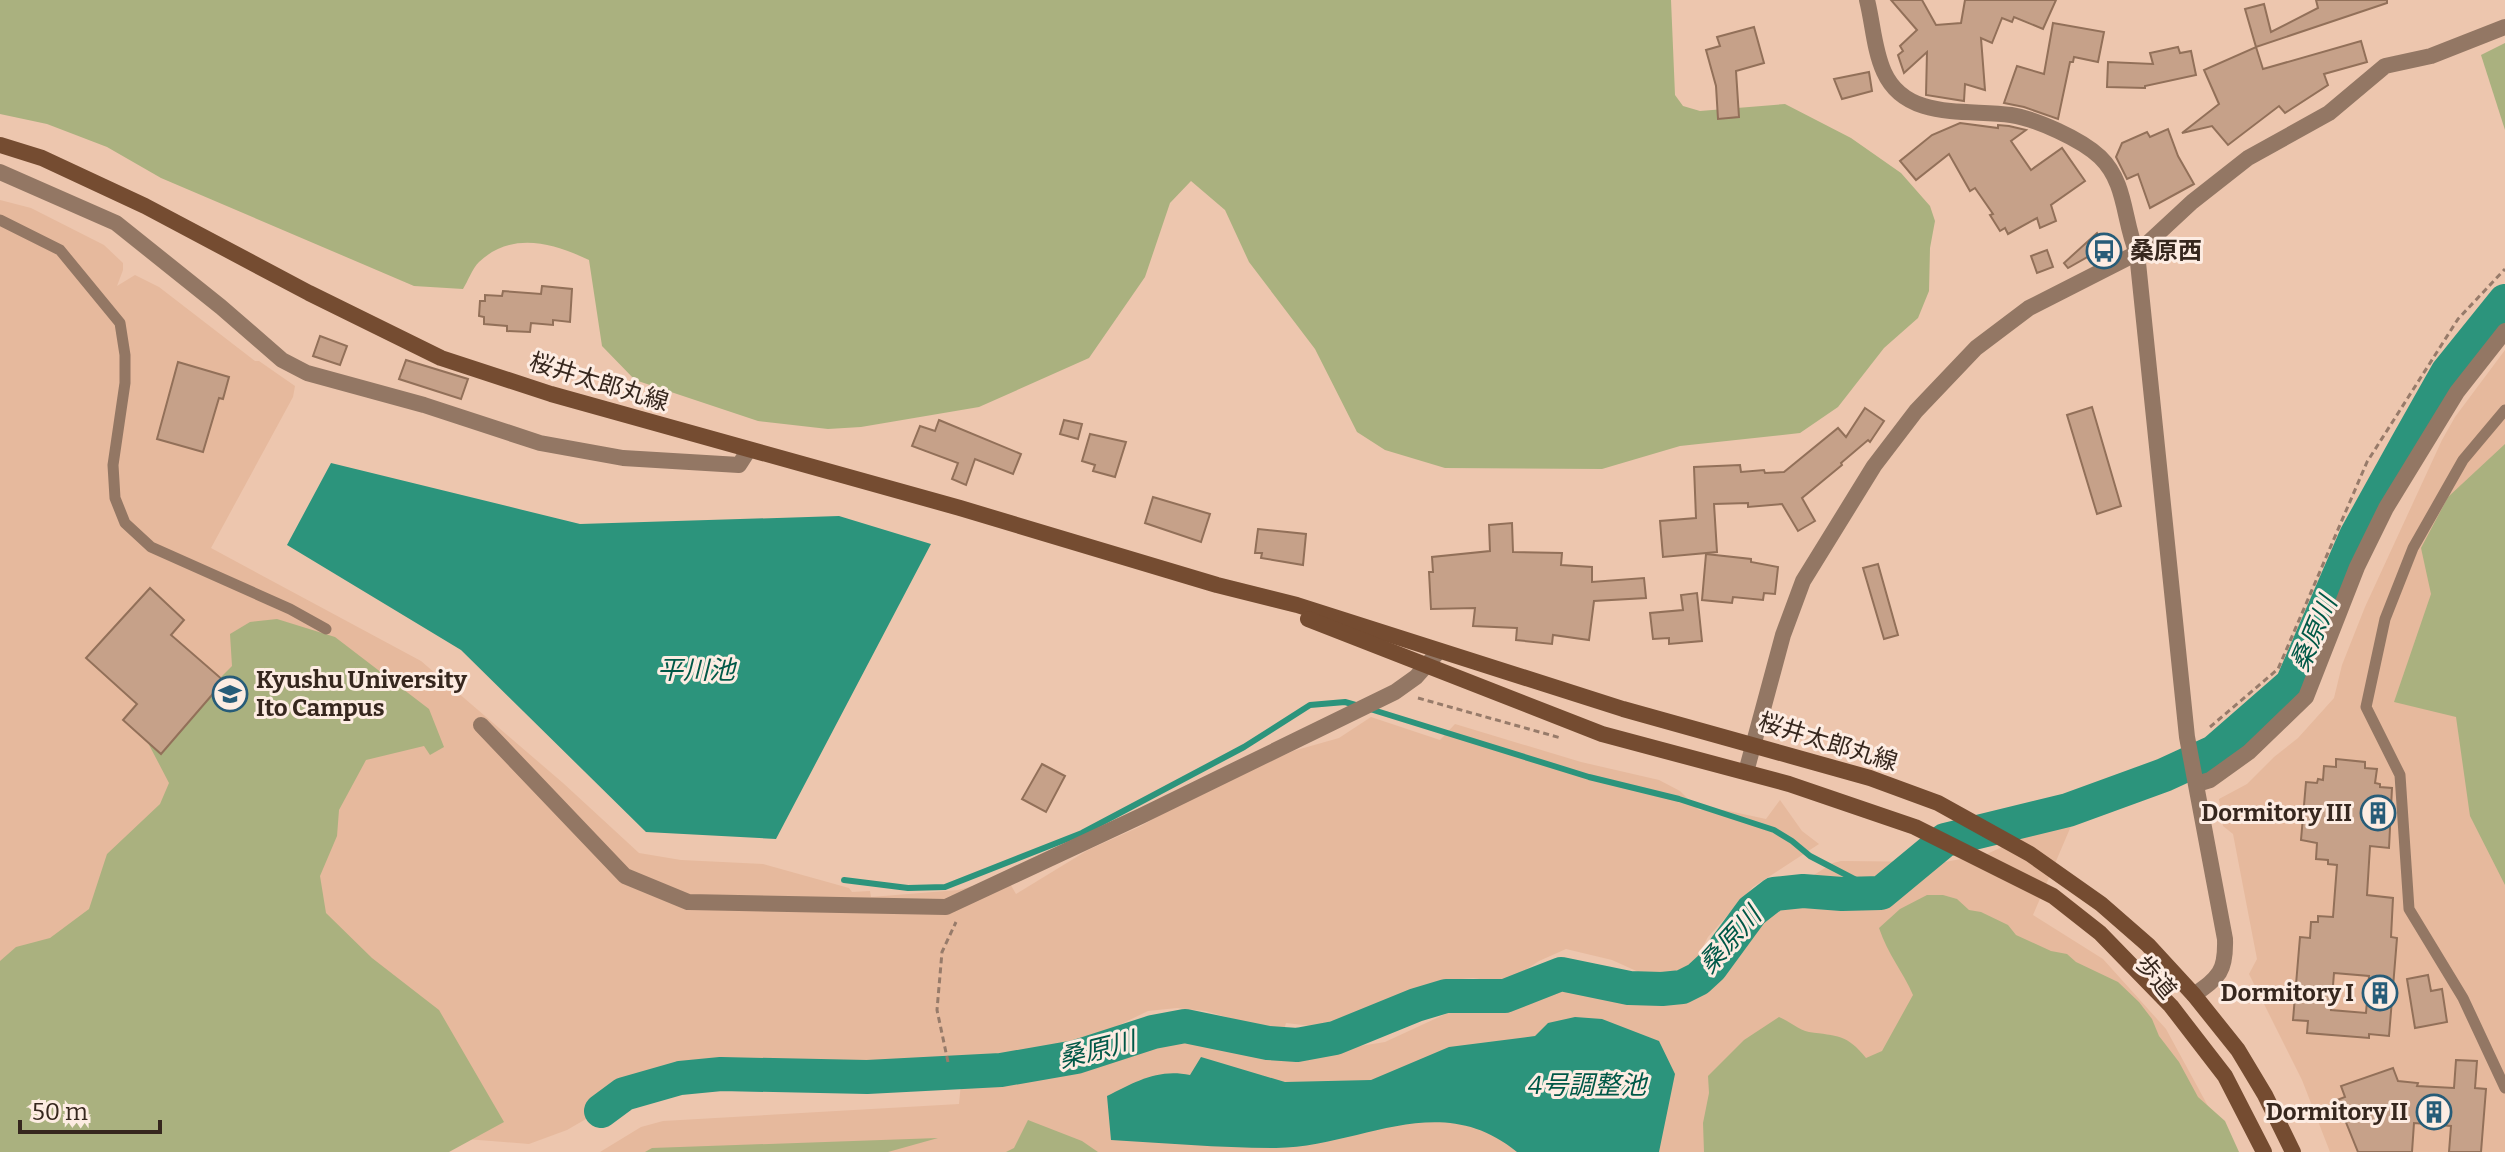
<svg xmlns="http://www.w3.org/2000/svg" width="2505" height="1152" font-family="Bitter,'Noto Sans JP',serif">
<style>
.built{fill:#e6b99d}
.green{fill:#aab17f}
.water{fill:#2c947c}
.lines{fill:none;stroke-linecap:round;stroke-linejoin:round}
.stream{stroke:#2c947c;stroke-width:6}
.river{stroke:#2c947c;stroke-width:34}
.building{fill:#c6a189;stroke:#927059;stroke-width:2;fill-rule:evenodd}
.path{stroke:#977b6a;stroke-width:3;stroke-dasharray:6 4;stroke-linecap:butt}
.service{stroke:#937764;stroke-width:11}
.minor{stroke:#937764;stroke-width:16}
.tertiary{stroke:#937764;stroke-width:16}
.secondary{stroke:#754c31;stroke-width:16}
.labels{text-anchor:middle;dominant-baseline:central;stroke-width:6;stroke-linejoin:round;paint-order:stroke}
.poi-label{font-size:24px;font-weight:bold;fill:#36271e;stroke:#fdece2;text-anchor:end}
.street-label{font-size:24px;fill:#36271e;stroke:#fdece2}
.water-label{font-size:26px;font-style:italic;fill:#005847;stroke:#fdece2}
</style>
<rect width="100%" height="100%" fill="#edc6ae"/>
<g class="built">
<polygon points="0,200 31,208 104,245 123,263 123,270 117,286 135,275 159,287 255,361 259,361 295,386 293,397 211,548 421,661 563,783 639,853 681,860 763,864 849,888 852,892 870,891 871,897 958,890 1006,877 1016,894 1088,850 1139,827 1189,799 1293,751 1339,738 1371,717 1440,740 1455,724 1581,762 1659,780 1680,791 1699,810 1724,810 1766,819 1780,800 1802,831 1819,844 1753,887 1708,937 1695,962 1689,967 1666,974 1643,974 1612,960 1566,949 1539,961 1510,980 1501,982 1473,978 1461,979 1358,1021 1336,1026 1320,1027 1286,1023 1283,1033 1205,1011 1177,1008 1148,1011 1078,1045 1031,1057 959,1064 941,1060 820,1071 750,1073 746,1079 647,1088 617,1101 567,1130 529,1144 466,1139 428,1152 0,1152"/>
<polygon points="2505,350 2505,1152 2330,1152 2302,1080 2249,974 2257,959 2233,834 2223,826 2219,799 2247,784 2274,757 2298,738 2334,698 2342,665 2365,607 2442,440 2455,417"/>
<polygon points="2077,812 2033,915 2103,959 2166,1029 2233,1152 600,1152 641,1127 663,1121 959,1104 961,1083 996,1079 1058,1065 1082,1057 1133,1032 1169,1023 1215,1030 1275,1047 1335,1050 1385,1042 1452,1011 1475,1005 1498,1009 1518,1006 1554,983 1568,978 1650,1001 1682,997 1699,992 1712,980 1735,939 1774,900 1833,863 1841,861 1945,862 1987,854"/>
</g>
<g class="green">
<path d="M0 0H1671L1675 95 1683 106 1700 111 1785 104 1851 138 1901 173 1930 206 1935 221 1930 248 1929 291 1918 318 1884 348 1838 407 1800 433 1680 446 1602 469 1445 468 1385 450 1357 432 1315 349 1249 262 1225 210 1191 181 1170 203 1145 277 1089 358 979 407 861 427 828 429 758 421 635 380 602 346 589 260C553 243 512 231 479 262 472 269 468 281 463 289L414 286 161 178 107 147 47 124 0 114Z"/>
<polygon points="2505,43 2505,130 2481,55"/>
<polygon points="2505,444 2505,885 2470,816 2456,717 2394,702 2431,594 2421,548 2448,497"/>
<polygon points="277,619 335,637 429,709 444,747 430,755 424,746 366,760 339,810 337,836 320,876 326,913 372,958 439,1010 504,1122 449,1152 0,1152 0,961 16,947 50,938 89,909 107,854 160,804 169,783 146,739 198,687 221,677 232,666 230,634 250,622"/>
<path d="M1927 895H1943L1957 899 1969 910 1981 912 2008 925 2016 935 2051 951 2067 954 2076 962 2118 982 2139 1002 2152 1019 2159 1036 2179 1062 2198 1097 2225 1121 2239 1152H1704L1703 1123 1709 1093 1708 1076 1744 1040 1779 1017C1789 1021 1799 1030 1809 1032 1837 1036 1847 1034 1866 1058L1882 1051 1913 995C1902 970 1888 955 1879 928L1900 909Z"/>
<polygon points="1028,1120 1082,1141 1098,1152 1006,1152 1014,1148"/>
<polygon points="938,1138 888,1152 645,1152 652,1148"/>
</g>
<g class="water">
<polygon points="331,463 580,524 839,516 931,544 776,839 646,832 461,650 287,545"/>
<path d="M1575 1017 1602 1019 1659 1041 1675 1074 1659 1152H1517C1439 1088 1361 1147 1276 1148 1221 1148 1165 1143 1111 1140L1107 1096C1135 1082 1158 1068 1190 1075L1201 1057 1285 1082 1371 1080 1449 1047 1535 1036 1548 1023Z"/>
</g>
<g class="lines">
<g class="stream">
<polyline points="1370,709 1589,777 1679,799 1774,830 1792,841 1810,856 1881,893"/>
<polyline points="844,880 908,888 945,887 1082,833 1244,747 1310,705 1345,702 1359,706"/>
</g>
<polyline class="river" points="601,1111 624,1094 680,1078 721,1074 867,1077 1001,1070 1076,1057 1153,1032 1185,1026 1268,1043 1297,1045 1335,1038 1416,1005 1446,996 1505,996 1561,974 1629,988 1662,989 1682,987 1698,979 1711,967 1752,911 1774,894 1803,891 1842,894 1881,893 1945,840 2068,810 2164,775 2214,752 2292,684 2356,536 2407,444 2447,373 2505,301"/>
</g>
<g class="building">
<polygon points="1891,0 1922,0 1936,25 1961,23 1965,0 2056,0 2043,29 2014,17 2012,22 2002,18 1992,43 1981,38 1985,90 1965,84 1964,101 1926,95 1927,52 1904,73 1898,55 1903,51 1900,46 1917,30"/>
<polygon points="2316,0 2387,0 2387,3 2256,47 2245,9 2264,4 2271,32 2318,8"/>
<polygon points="2053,23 2104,32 2098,62 2074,57 2073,62 2070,62 2058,119 2024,107 2004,103 2017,66 2044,74"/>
<polygon points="1754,27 1764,63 1736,71 1739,117 1718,119 1716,86 1706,50 1720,46 1717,37"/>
<polygon points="2361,41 2367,62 2324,74 2328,85 2285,113 2279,106 2228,145 2212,126 2182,133 2219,104 2204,70 2256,47 2263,69"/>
<polygon points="2178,47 2180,53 2191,51 2196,75 2145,86 2145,88 2107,87 2108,62 2153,64 2150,53"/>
<polygon points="1869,72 1872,91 1842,99 1834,79"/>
<polygon points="1960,123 1998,128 1998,125 2009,126 2026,130 2011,141 2031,170 2062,148 2085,181 2051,205 2056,221 2040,228 2037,218 2008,234 2005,228 2000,231 1990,215 1993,214 1975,188 1970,191 1949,154 1916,180 1900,161 1932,135"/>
<polygon points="2168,129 2178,156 2194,184 2150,208 2138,174 2127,179 2116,157 2122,143 2147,132 2150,137"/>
<polygon points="2097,233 2105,247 2068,268 2064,263"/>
<polygon points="2047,250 2053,267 2037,273 2031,256"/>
<polygon points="542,286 572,289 570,322 553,320 553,325 531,323 530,332 507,331 507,326 484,324 484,317 479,316 480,301 485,301 485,295 502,296 503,291 541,294"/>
<polygon points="320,336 347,346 340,365 313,356"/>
<polygon points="406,360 468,379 461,399 399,379"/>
<polygon points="178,362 229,377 223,399 219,398 203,452 157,439"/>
<polygon points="2092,407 2121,506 2097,514 2067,415"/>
<polygon points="1865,408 1884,421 1870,442 1868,440 1841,463 1842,465 1802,498 1815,521 1798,531 1782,504 1748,507 1748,503 1714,504 1717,552 1663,557 1660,521 1696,518 1694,467 1740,465 1741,472 1764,470 1765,473 1784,472 1838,428 1846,437"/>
<polygon points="939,420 1021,454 1013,474 975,459 966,485 952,479 958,463 912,446 920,426 935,431"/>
<polygon points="1064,420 1082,424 1078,439 1060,434"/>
<polygon points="1090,434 1126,442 1115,477 1093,471 1095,465 1082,461"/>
<polygon points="1153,497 1210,514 1201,542 1145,523"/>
<polygon points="1512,523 1513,552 1562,553 1561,565 1592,567 1592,582 1644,578 1646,598 1594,601 1589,640 1553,635 1552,644 1516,640 1517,628 1473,626 1475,608 1431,609 1429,572 1433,572 1432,557 1490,551 1489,525"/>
<polygon points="1258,529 1306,534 1303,565 1261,558 1262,553 1255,553"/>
<polygon points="1706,554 1751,559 1751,562 1778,567 1775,594 1764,593 1763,600 1733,597 1732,603 1702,600"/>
<polygon points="1878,564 1898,635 1884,639 1863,568"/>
<polygon points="150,588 184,620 171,635 224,681 161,754 123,720 137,704 86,658"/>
<polygon points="1697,593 1702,641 1669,644 1669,638 1653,639 1650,613 1683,610 1681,595"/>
<path d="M2336 759 2365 762V768L2377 769 2375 783 2380 784V787L2392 788 2389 848 2370 846 2367 895 2393 898 2391 937 2397 938 2389 1036 2369 1034V1038L2307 1033 2308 1021 2293 1020 2300 937 2310 938 2311 922H2318V916L2333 917 2337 865 2328 864V860L2316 859 2317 843 2301 840 2306 782 2317 783 2318 779 2323 780 2324 766 2336 767ZM2334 973 2369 976 2366 1013 2331 1010Z"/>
<polygon points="1042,764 1065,776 1046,812 1022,799"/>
<polygon points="2428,975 2431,991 2442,989 2447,1022 2415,1028 2407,979"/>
<polygon points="2456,1060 2477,1061 2475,1088 2486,1089 2481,1152 2449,1152 2451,1126 2414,1123 2412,1152 2358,1152 2337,1100 2345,1097 2341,1086 2393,1068 2398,1081 2418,1083 2417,1086 2454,1088"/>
</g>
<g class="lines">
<g class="path">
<polyline points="1418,698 1561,738"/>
<polyline points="2210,727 2278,669 2367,462 2458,319 2505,269"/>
<polyline points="948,1062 937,1010 942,952 956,922"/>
</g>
<g class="service">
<polyline points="0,220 60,250 120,323 125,355 125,383 113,465 115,498 125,523 151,547 290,609 326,629"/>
<polyline points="2505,410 2463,460 2413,548 2385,619 2366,707 2400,775 2409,909 2463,998 2505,1088"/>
</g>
<g class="minor">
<path d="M1867 0C1873 24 1874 50 1884 72 1906 121 1967 109 2011 115 2036 119 2081 139 2100 157 2127 183 2123 221 2137 253"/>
<polyline points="0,172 116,223 221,307 282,360 307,373 424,405 540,443 623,458 739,465 748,451"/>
<polyline points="481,725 625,876 688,902 946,907 1141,816 1395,692 1416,677 1439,651"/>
<polyline points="2197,784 2210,780 2249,752 2306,697 2357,567 2386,508 2457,392 2505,331"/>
</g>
<g class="tertiary">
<path d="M2137 253 2187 737 2225 939C2226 972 2219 977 2194 995"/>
<polyline points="1746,772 1783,635 1803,581 1874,466 1916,411 1976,348 2029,308 2137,253 2192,202 2248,158 2329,113 2385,66 2431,56 2505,27"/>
</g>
<g class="secondary">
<polyline points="0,145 42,158 145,206 309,293 441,358 551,394 960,508 1217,585 1297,605 1623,709 1870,778 1938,803 2030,854 2101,904 2148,945 2194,995 2238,1050 2265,1095 2293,1152"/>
<polyline points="1308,619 1602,734 1789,784 1915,827 2053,896 2100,933 2171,1006 2225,1076 2264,1152"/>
</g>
</g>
<defs>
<g id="bus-ring" transform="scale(1.8)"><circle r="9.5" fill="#fdece2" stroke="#275c78" stroke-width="1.5"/><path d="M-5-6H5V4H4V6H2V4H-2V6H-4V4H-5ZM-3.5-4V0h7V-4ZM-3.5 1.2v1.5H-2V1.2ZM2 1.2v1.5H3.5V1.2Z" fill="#275c78"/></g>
<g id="university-ring" transform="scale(1.8)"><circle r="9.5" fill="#fdece2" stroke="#275c78" stroke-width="1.5"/><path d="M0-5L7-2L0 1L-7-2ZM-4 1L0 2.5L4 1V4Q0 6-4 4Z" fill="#275c78"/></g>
<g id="building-ring" transform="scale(1.8)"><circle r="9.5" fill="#fdece2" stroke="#275c78" stroke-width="1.5"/><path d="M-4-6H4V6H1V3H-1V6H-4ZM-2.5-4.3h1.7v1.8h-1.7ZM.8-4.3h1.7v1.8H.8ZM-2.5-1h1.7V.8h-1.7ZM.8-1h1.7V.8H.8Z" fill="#275c78"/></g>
</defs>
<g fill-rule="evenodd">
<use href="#bus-ring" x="2104" y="251"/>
<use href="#university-ring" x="230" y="694"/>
<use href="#building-ring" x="2378" y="813"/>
<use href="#building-ring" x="2380" y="993"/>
<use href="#building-ring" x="2434" y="1112"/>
</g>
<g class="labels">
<g class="poi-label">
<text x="2130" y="251" text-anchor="start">桑原西</text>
<text x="256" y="680" text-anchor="start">Kyushu University<tspan x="256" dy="28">Ito Campus</tspan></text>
<text x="2352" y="813">Dormitory III</text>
<text x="2354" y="993">Dormitory I</text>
<text x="2408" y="1112">Dormitory II</text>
</g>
<g class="street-label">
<text transform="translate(599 382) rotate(17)">桜井太郎丸線</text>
<text transform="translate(1828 742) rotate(17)">桜井太郎丸線</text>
<text transform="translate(2156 977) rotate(50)">歩道</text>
</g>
<g class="water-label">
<text transform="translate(2314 634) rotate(-67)">桑原川</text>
<text x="696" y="670">平川池</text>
<text transform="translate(1730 940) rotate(-48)">桑原川</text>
<text transform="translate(1097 1050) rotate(-14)">桑原川</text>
<text x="1587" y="1085">4号調整池</text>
</g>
</g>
<path d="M20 1120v12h140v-12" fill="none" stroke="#36271e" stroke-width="4"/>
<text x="32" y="1120" font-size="24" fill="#36271e" stroke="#fdece2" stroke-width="6" paint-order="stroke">50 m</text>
</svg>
